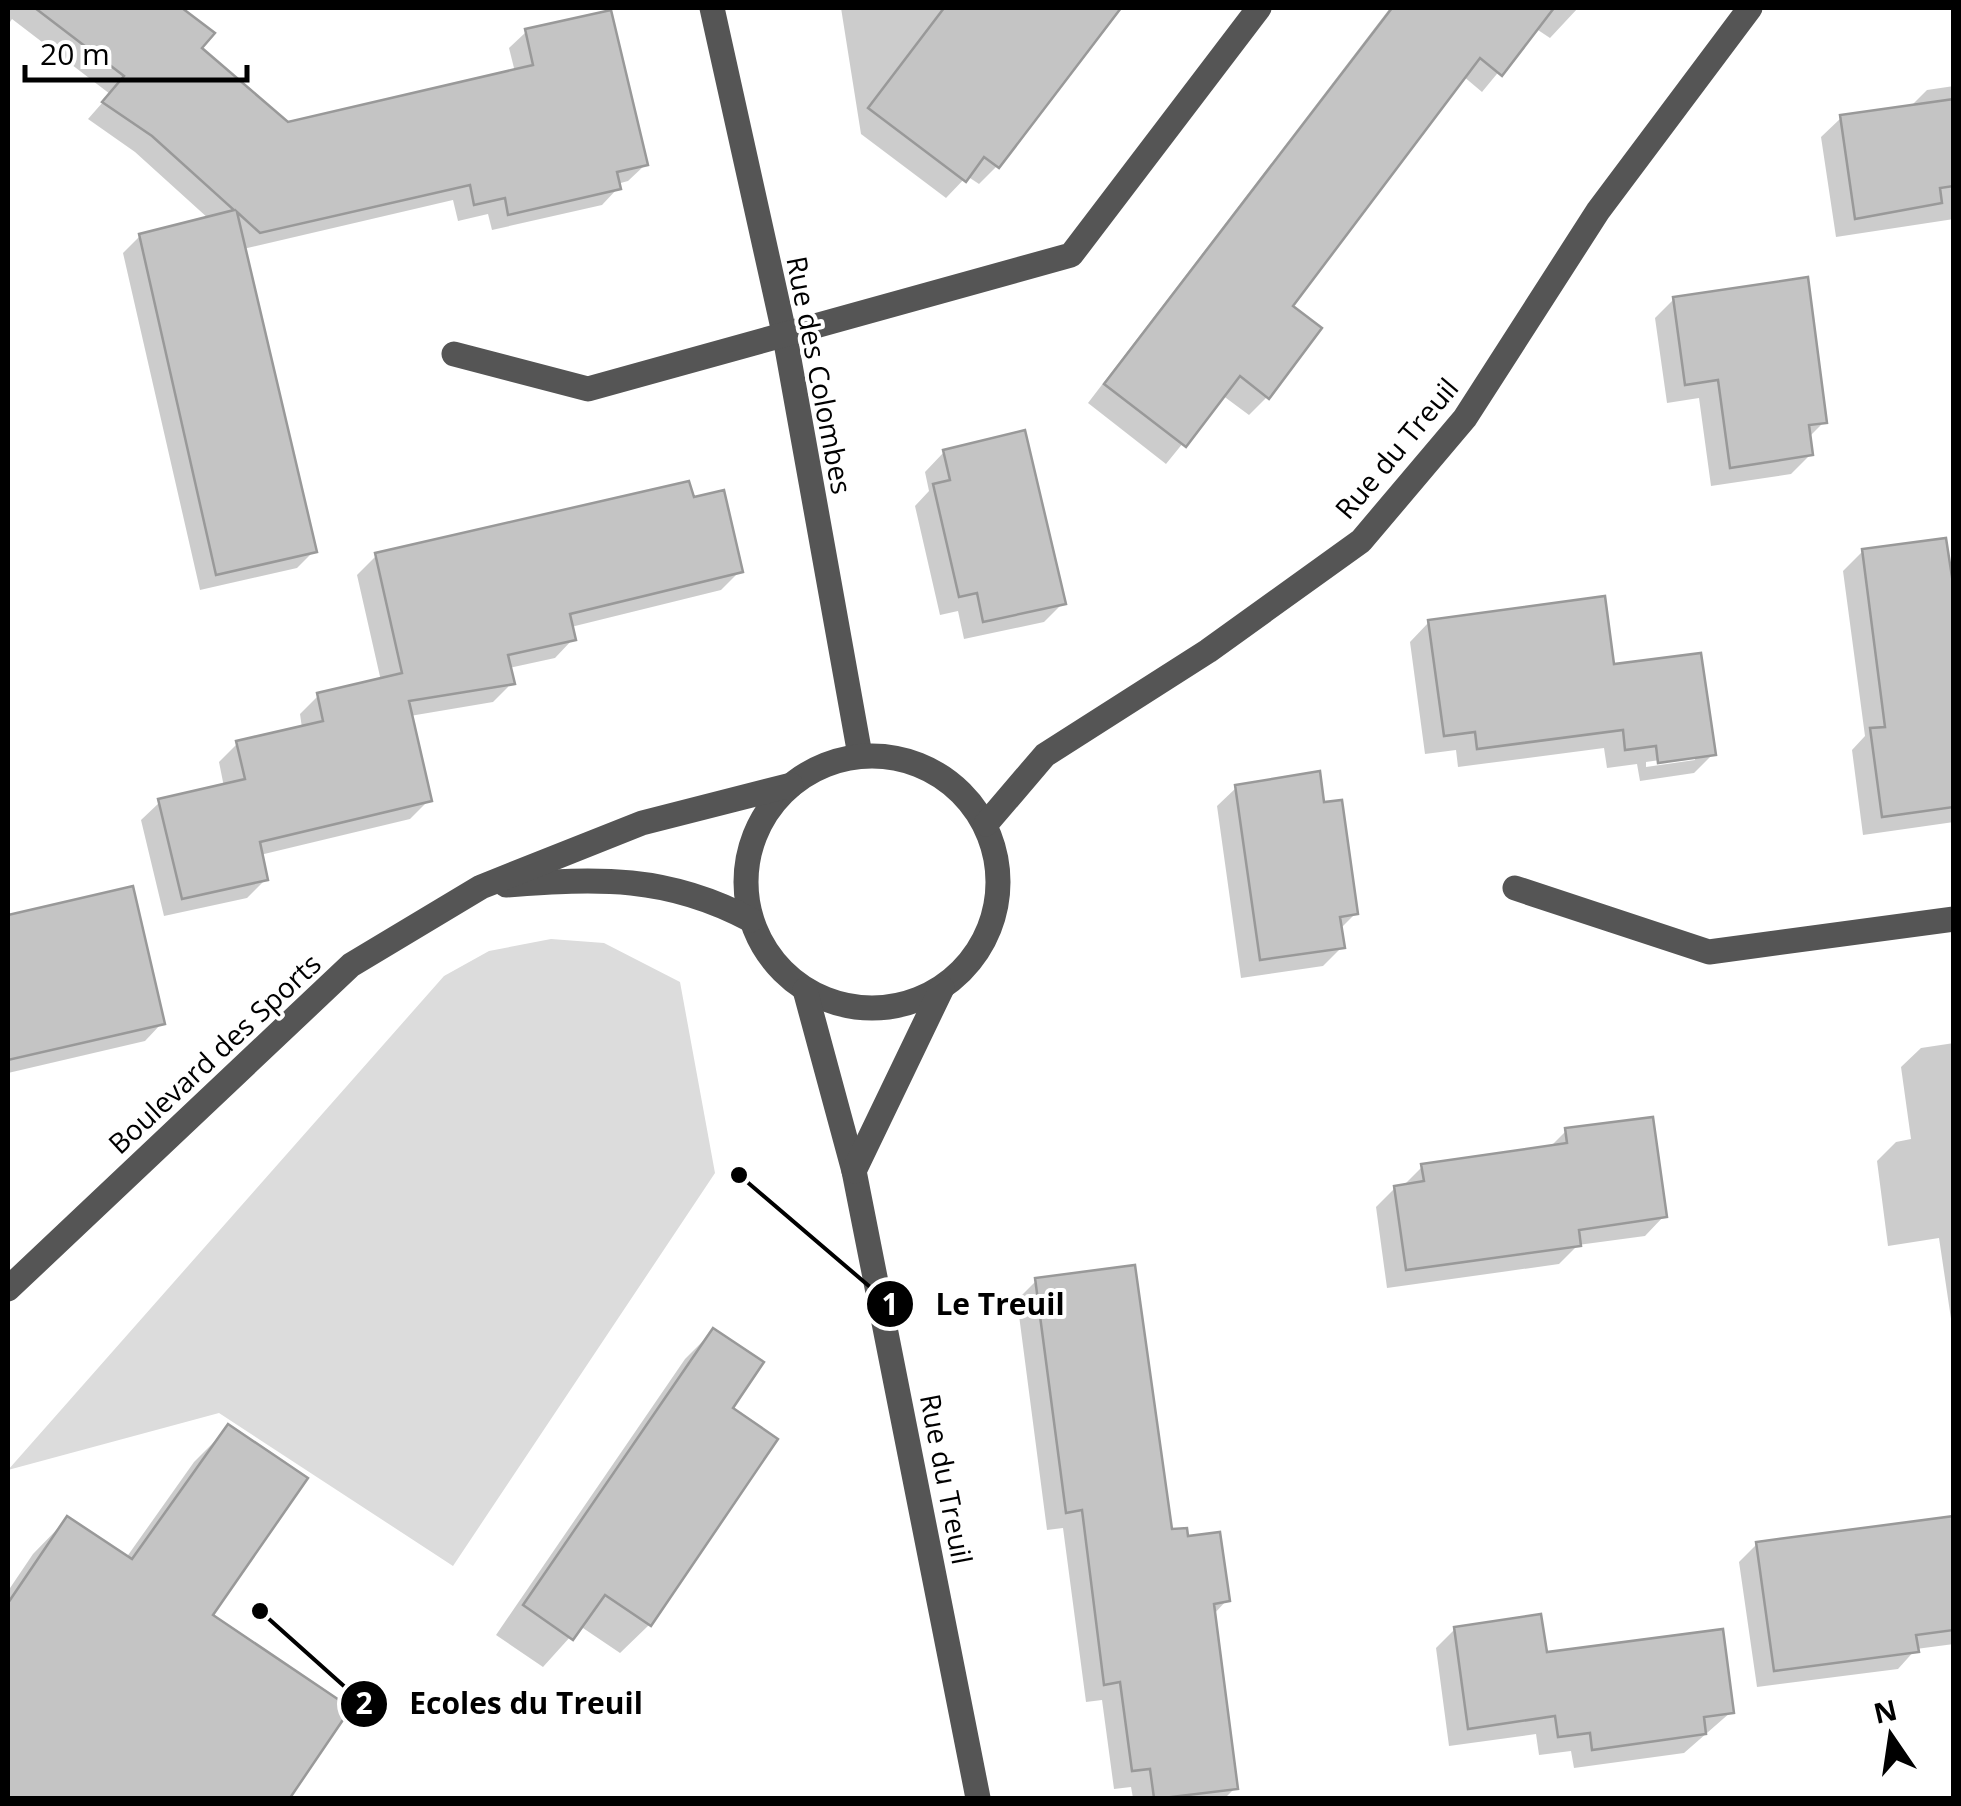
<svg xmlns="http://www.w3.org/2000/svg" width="1961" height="1806" font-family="'Open Sans',sans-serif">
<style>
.green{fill:#dcdcdc}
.shadow{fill:#0003;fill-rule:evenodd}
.building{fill:#c4c4c4;stroke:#999;stroke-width:2.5}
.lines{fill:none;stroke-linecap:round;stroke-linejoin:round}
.minor{stroke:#555;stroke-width:25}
.labels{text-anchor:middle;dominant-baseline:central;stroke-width:8;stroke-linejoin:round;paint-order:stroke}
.street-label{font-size:28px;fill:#000;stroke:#fff}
.leader{fill:none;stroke:#000;stroke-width:4}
.callout-dot{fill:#000;stroke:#fff;stroke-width:4}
.mark-label{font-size:30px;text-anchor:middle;font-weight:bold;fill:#fff}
.callout-label{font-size:30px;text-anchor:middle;font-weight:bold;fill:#000;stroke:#fff;stroke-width:8;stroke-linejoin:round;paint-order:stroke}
</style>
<rect width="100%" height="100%" fill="#fff"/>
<polygon class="green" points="551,939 604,943 680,982 715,1173 453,1566 219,1413 8,1470 444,976 489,951"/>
<g class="shadow">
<polygon points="8,8 178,8 212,33 199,49 287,125 515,72 509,48 526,32 645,165 628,181 617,184 618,188 602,205 492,230 488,214 458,221 453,200 243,249 314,551 297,568 200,590 123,253 140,236 209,219 135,152 88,119 110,94 12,19 8,25"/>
<polygon points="841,8 1119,8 997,166 979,184 967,176 946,198 861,134"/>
<polygon points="1390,8 1578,8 1550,38 1535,28 1482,92 1463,76 1290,306 1267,397 1249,415 1222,395 1166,464 1088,403"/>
<polygon points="1954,86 1954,219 1836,237 1821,137 1841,118 1909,108 1927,90"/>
<polygon points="1674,299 1824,422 1808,438 1811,454 1791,474 1711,486 1699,398 1667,403 1655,318"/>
<polygon points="944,452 1063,603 1044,622 964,639 958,611 940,615 915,506 929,491 925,472"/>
<polygon points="692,500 740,571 721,590 571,627 573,639 555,658 509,668 512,683 493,702 410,716 429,800 410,819 260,855 266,879 247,898 164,916 141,820 160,802 224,787 219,762 238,743 302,728 300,714 319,695 381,681 357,575 376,556"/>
<polygon points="1863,551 1954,571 1954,822 1863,835 1852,750 1865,736 1843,571"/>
<path d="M1429 622 1611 667 1713 754 1694 773 1640 781 1637 764 1607 768 1604 748 1458 767 1456 750 1425 754 1410 642ZM1695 755V760L1646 767V762Z"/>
<polygon points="1237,787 1322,805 1356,913 1340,929 1342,947 1323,966 1241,978 1217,806"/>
<polygon points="34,923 162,1023 145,1041 8,1073 8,929"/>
<polygon points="1954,1043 1954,1339 1939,1238 1888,1246 1877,1161 1896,1142 1911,1139 1901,1067 1921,1048"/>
<polygon points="1566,1131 1664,1216 1645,1236 1578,1245 1559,1264 1387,1288 1376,1207 1395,1188 1402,1187 1423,1166 1549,1148"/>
<polygon points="1036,1281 1170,1531 1186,1539 1227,1600 1213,1615 1235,1788 1225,1798 1133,1798 1131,1787 1114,1789 1102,1700 1086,1702 1063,1528 1047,1530 1017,1300"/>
<polygon points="713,1331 730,1408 775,1439 649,1625 620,1653 580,1626 543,1667 496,1635 685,1359"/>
<polygon points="229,1427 209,1615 347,1709 287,1798 8,1798 8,1591 33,1554 67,1519 126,1558 194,1462"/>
<polygon points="1954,1519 1954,1644 1916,1649 1898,1669 1757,1687 1739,1562 1757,1544"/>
<polygon points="1455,1629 1545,1655 1731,1712 1684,1753 1574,1768 1571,1751 1539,1755 1536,1734 1449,1746 1436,1648"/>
</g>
<g class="building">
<polygon points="35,8 182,8 215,33 202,48 288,122 533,65 525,29 611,10 648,165 617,172 621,189 508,215 505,198 474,205 470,185 260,233 237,212 317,552 216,575 139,234 234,210 152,136 102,102 124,76"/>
<polygon points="944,8 1121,8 999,168 984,157 966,182 868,108"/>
<polygon points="1392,8 1554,8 1502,76 1480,58 1293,306 1322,328 1269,399 1240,376 1186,447 1104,384"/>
<polygon points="1954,99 1954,186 1940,188 1942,203 1855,219 1840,115"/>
<polygon points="1808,277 1827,423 1809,425 1813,455 1730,468 1718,380 1685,385 1673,297"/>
<polygon points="1025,430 1066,604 983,622 977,593 959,597 933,484 950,480 943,450"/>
<polygon points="689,481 694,497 724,490 743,572 570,614 576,640 508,655 515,684 409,701 432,801 260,842 268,880 182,899 158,799 245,779 236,741 323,721 317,693 402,673 375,553"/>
<polygon points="1946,538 1954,590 1954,807 1882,817 1870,728 1885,727 1862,549"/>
<polygon points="1605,596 1614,664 1701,653 1716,755 1658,763 1656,746 1625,750 1623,730 1477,749 1475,732 1444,736 1428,620"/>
<polygon points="1320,771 1324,802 1342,800 1358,914 1340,917 1345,948 1260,960 1235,785"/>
<polygon points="133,886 165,1024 8,1060 8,915"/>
<polygon points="1653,1117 1667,1217 1579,1230 1581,1246 1406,1270 1394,1186 1424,1181 1421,1164 1567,1143 1565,1128"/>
<polygon points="1135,1265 1172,1529 1187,1528 1188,1536 1220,1532 1230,1601 1214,1604 1238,1789 1163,1798 1154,1798 1150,1769 1132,1771 1120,1682 1104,1685 1082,1510 1066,1513 1035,1278"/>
<polygon points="713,1328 764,1362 733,1408 778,1439 651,1626 605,1595 573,1640 523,1605"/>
<polygon points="228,1424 308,1478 213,1615 351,1708 290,1798 8,1798 8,1603 67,1516 132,1559"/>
<polygon points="1954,1516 1954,1630 1916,1635 1919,1652 1774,1671 1756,1542"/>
<polygon points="1541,1614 1547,1652 1723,1629 1734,1713 1704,1717 1706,1734 1592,1750 1590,1733 1558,1737 1555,1716 1468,1729 1454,1627"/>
</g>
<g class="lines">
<g class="minor">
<polyline points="712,8 785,337 860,755"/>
<polyline points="454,354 588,389 1071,255 1259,8"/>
<circle cx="872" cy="882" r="126"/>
<polyline points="986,824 1045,755 1208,651 1361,541 1465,418 1598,211 1750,8"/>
<path d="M506 885C598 878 667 875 751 920"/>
<polyline points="1515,888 1709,952 1954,919"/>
<polyline points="805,990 854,1171 978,1798"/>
<polyline points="854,1171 942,988"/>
<polyline points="8,1289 351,965 481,887 642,823 791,785"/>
</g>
</g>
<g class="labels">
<g class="street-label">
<text transform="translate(820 375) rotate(79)">Rue des Colombes</text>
<text transform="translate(1396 448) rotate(-50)">Rue du Treuil</text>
<text transform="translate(214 1053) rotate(-43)">Boulevard des Sports</text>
<text transform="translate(947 1479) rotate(79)">Rue du Treuil</text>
</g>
</g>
<path class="leader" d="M739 1175L890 1304M260 1611L364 1704"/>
<g class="callout-dot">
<circle cx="739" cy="1175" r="10"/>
<circle cx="260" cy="1611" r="10"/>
<circle cx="890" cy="1304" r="25"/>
<circle cx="364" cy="1704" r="25"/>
</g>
<g class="mark-label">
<text x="890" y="1315">1</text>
<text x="364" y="1714">2</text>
</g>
<g class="callout-label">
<text x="1000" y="1315">Le Treuil</text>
<text x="526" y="1714">Ecoles du Treuil</text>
</g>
<rect width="1961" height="1806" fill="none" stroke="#000000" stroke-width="20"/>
<g transform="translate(1891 1736) rotate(347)" stroke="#ffffff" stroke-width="8" paint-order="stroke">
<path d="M0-8L18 38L0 25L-18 38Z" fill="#000000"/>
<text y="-15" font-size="28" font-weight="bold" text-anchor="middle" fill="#000000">N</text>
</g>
<path d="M25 65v15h222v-15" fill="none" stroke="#000000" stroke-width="5"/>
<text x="40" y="65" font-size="30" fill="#000000" stroke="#ffffff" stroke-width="8" paint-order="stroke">20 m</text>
</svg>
